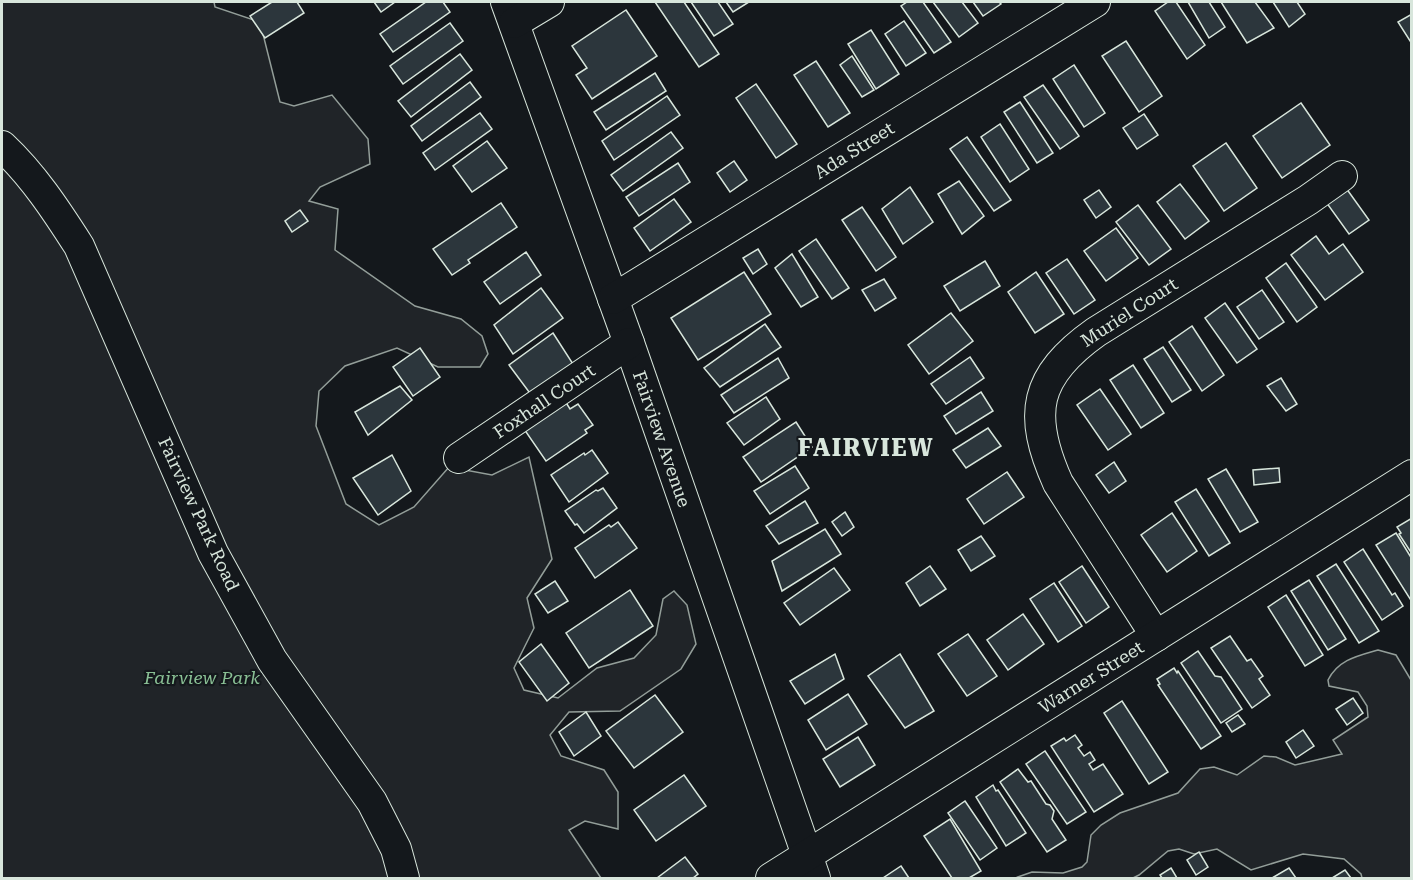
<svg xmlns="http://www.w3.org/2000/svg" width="1413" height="880" font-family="'Roboto Serif',serif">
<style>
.green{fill:#202428;stroke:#939e99;stroke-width:1.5}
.building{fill:#2c363c;stroke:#d8e6dc;stroke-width:1.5}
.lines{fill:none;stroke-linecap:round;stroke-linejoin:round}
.minor-casing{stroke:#d8e6dc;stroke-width:32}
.minor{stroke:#14181c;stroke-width:30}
.labels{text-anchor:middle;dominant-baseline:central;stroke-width:4.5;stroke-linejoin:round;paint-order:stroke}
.street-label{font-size:18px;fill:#d8e6dc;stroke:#14181c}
.park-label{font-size:18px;font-style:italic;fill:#8ac095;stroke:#14181c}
.district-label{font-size:24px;font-weight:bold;letter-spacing:1.5px;fill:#d8e6dc;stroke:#14181c}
</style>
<rect width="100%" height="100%" fill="#14181c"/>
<g class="green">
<polygon points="2,2 214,2 215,7 260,22 280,102 294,106 332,95 368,139 370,164 320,187 309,201 338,209 335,250 415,306 461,319 482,336 488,354 480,367 438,367 397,348 345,366 319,391 316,426 346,504 379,525 414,507 449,467 492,475 529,457 552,559 527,598 534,628 514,668 524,690 558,698 597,668 634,658 656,635 663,599 674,591 687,605 696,644 681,669 620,711 569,712 550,735 561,756 604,770 618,792 618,829 585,821 569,830 601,878 2,878"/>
<path d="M1378 650 1396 655 1411 680V878H1362L1361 874 1344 859 1303 854 1251 870 1217 849 1194 854 1179 849 1168 851 1139 875 1133 878H1015L1032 872 1063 873 1082 867 1087 862 1091 835 1101 825 1120 813 1178 793 1200 769 1214 767 1237 775 1264 756 1276 757 1295 765 1342 754 1333 740 1368 717 1367 706 1358 692 1329 686 1328 680C1338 660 1357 656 1378 650Z"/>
</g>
<g class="building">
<polygon points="272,2 297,2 304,13 265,38 250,16"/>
<polygon points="374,2 395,2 381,12"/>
<polygon points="426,2 443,2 450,12 393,52 380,34"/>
<polygon points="655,2 684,2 719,54 699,67"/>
<polygon points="691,2 718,2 733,24 714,36"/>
<polygon points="726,2 749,2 733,12"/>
<polygon points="907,2 923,2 951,42 934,53 901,6"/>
<polygon points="933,2 962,2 978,23 959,37"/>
<polygon points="973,2 999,2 1001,4 983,16"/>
<polygon points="1168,2 1176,2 1205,45 1187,59 1155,11"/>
<polygon points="1188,2 1209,2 1225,27 1209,38"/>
<polygon points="1221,2 1255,2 1274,28 1247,43"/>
<polygon points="1273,2 1297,2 1305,14 1289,27"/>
<polygon points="626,10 657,56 592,99 576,75 587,68 572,46"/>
<polygon points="1412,14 1412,44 1398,22"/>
<polygon points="904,21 926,53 906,66 885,34"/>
<polygon points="450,23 463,41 403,84 390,66"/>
<polygon points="871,30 899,74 876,89 848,44"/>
<polygon points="1126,41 1162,96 1139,112 1102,56"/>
<polygon points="460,54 472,70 411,117 398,101"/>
<polygon points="852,56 874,90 862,97 840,65"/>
<polygon points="816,61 850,113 828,127 794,75"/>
<polygon points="1074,65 1105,113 1084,127 1053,79"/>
<polygon points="655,73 666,91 606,130 594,112"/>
<polygon points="470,82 481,97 422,141 411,126"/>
<polygon points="756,84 797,144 776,158 736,98"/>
<polygon points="1043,85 1079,136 1060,149 1024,97"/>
<polygon points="667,96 680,115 614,160 602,141"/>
<polygon points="1020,102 1053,153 1037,163 1004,112"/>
<polygon points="1301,103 1330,145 1282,178 1253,136"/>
<polygon points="480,113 492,129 435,170 423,153"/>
<polygon points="1144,114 1158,135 1137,149 1123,128"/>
<polygon points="1000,124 1029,169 1010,182 981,137"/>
<polygon points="671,132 683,148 623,191 611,175"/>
<polygon points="967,137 1011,200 994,211 950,149"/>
<polygon points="487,141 507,168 472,192 453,166"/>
<polygon points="1226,143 1257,188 1224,211 1193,166"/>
<polygon points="734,161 747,180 730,192 717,173"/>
<polygon points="678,163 690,182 639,216 626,197"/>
<polygon points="959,181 984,216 962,234 938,194"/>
<polygon points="1180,184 1209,221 1185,239 1157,202"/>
<polygon points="910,187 933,222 903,244 882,209"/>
<polygon points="1346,188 1369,220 1349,234 1326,202"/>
<polygon points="1099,190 1111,207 1096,218 1084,200"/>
<polygon points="674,199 691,222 650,251 634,228"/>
<polygon points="501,203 517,227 468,260 470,263 452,275 433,249"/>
<polygon points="1138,205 1171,249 1149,265 1116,222"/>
<polygon points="862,207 896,257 876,271 842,220"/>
<polygon points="300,210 308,221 292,232 285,221"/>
<polygon points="1116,228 1138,258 1106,281 1084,251"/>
<polygon points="1316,236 1329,254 1343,244 1363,272 1325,300 1291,255"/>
<polygon points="816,239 849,288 832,299 799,251"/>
<polygon points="758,249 767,264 753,274 743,258"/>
<polygon points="526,252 541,275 500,304 484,282"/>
<polygon points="792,254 818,297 801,307 775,268"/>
<polygon points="1067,259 1095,300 1074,314 1046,273"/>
<polygon points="985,261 1000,286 960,311 944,286"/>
<polygon points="1286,263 1317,307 1297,322 1266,278"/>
<polygon points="744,272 771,314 698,360 671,318"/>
<polygon points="1036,272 1064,314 1035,333 1008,292"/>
<polygon points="884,279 896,298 875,311 862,290"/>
<polygon points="541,288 563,318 513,354 494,325"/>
<polygon points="1262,290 1284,322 1259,339 1237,307"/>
<polygon points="1225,303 1257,349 1237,363 1205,318"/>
<polygon points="951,313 973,341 929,374 908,345"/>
<polygon points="765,324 781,347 720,387 704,368"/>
<polygon points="1192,326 1224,375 1202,391 1169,342"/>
<polygon points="553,333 573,364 532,396 509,365"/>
<polygon points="1163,347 1191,390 1172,402 1144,359"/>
<polygon points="420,348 440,377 413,396 393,367"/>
<polygon points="970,357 984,378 946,404 931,384"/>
<polygon points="778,358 789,378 734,413 721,395"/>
<polygon points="1133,365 1164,413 1141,428 1110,380"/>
<polygon points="1281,378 1297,404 1286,411 1267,386"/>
<polygon points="400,386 412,400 368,435 355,412"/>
<polygon points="1100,389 1131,434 1108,450 1077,405"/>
<polygon points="981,392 993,411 956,434 944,416"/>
<polygon points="766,397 780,419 744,445 727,423"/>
<polygon points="565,401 570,409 578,404 593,425 585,430 587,433 546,461 524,429"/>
<polygon points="796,422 812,447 761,482 743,457"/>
<polygon points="988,428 1001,446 966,468 953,450"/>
<polygon points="592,450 608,473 569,502 551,475 584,453 585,455"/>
<polygon points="392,455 411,491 378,515 353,478"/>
<polygon points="1114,462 1126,481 1109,493 1096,475"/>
<polygon points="795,466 809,488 770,514 754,491"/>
<polygon points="1279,468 1280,482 1254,485 1253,470"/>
<polygon points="1226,469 1258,522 1240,532 1208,479"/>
<polygon points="1007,472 1024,497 984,524 967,499"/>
<polygon points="603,488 617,508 584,533 577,524 575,525 565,511 596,490 598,491"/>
<polygon points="1196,489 1230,543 1209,556 1175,502"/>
<polygon points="805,501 818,523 779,544 766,526"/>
<polygon points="845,512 854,527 842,536 832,522"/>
<polygon points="1172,513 1197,551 1167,572 1141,535"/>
<polygon points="1412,518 1412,554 1399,534 1401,533 1397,527"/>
<polygon points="618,522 637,548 595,578 575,548 609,525 611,527"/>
<polygon points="825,529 841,554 782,591 772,561"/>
<polygon points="1396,533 1412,559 1412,602 1376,545"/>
<polygon points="981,536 995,556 971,571 958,550"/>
<polygon points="1363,549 1392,595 1395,593 1403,606 1382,620 1344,562"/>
<polygon points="1336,564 1379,631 1359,643 1317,576"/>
<polygon points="930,566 946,589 920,606 906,583"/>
<polygon points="1082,566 1109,607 1086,623 1059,582"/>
<polygon points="834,568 850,590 800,625 784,603"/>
<polygon points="1309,580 1346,639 1328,650 1291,591"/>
<polygon points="555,581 568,601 548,613 535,594"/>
<polygon points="1054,583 1082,626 1058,642 1030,599"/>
<polygon points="630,590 653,626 589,668 566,633"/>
<polygon points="1286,595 1323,655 1305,666 1268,607"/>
<polygon points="1023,614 1044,644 1008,670 987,640"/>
<polygon points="968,634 997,676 967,696 938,654"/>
<polygon points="1230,636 1247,661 1251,659 1263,676 1259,679 1270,695 1252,708 1211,648"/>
<polygon points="541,644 569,683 547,701 519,662"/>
<polygon points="1198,651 1215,676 1221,677 1242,709 1221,723 1181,663"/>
<polygon points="835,654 844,679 805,704 790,681"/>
<polygon points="900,654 934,711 905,728 868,676"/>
<polygon points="1174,668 1177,673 1178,671 1221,736 1201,749 1158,685 1160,684 1157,679"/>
<polygon points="848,694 867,724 826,750 808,720"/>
<polygon points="655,695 683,732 634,768 606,731"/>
<polygon points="1353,698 1363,713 1347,725 1336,709"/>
<polygon points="1122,701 1168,772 1149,784 1104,713"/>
<polygon points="586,712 601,736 574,756 559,732"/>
<polygon points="1238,715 1245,724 1232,732 1226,723"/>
<polygon points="1303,730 1314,746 1296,758 1286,742"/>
<polygon points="1075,735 1082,745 1078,748 1084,756 1090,752 1095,760 1089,764 1093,770 1103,764 1123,794 1094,812 1051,746 1064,738 1066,741"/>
<polygon points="858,737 875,765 840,787 823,759"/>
<polygon points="1045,751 1086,812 1067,824 1026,764"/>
<polygon points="1018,769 1028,782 1031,781 1046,804 1050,805 1054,811 1052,819 1066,840 1047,852 1000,782"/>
<polygon points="684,775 706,806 656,841 634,810"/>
<polygon points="993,785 996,791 998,790 1026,833 1006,846 976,797"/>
<polygon points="965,801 997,848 980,860 948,813"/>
<polygon points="950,819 981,871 969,878 952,878 924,836"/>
<polygon points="1199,852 1208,867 1196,875 1187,860"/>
<polygon points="685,857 698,874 693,878 657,878"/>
<polygon points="901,866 909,878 883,878"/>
<polygon points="1171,868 1177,878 1162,878 1160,875"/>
<polygon points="1289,868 1296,878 1272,878"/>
<polygon points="1345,870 1351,878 1332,878"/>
</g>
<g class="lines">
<g class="minor-casing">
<g id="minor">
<polyline points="506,2 629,343 815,878"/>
<polyline points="514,23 549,2"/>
<path d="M2 146C33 175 56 210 79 246L213 553 272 660 372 802 396 849 404 878"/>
<polyline points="613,299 1095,2"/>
<polyline points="459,458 629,343"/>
<path d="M1156 636 1058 483C1027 414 1034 376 1096 332L1308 200 1342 176"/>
<polyline points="771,878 1412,475"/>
</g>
</g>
<use href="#minor" class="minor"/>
</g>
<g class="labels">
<g class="street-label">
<text transform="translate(854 150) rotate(-32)">Ada Street</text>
<text transform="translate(1129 312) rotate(-33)">Muriel Court</text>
<text transform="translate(544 401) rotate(-34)">Foxhall Court</text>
<text transform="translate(662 439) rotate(71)">Fairview Avenue</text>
<text transform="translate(199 514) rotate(65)">Fairview Park Road</text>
<text transform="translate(1091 677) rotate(-32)">Warner Street</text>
</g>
<g class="park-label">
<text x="202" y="677">Fairview Park</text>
</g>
<g class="district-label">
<text x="866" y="448">FAIRVIEW</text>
</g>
</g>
<rect width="1413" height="880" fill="none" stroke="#d8e6dc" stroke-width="6"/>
</svg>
